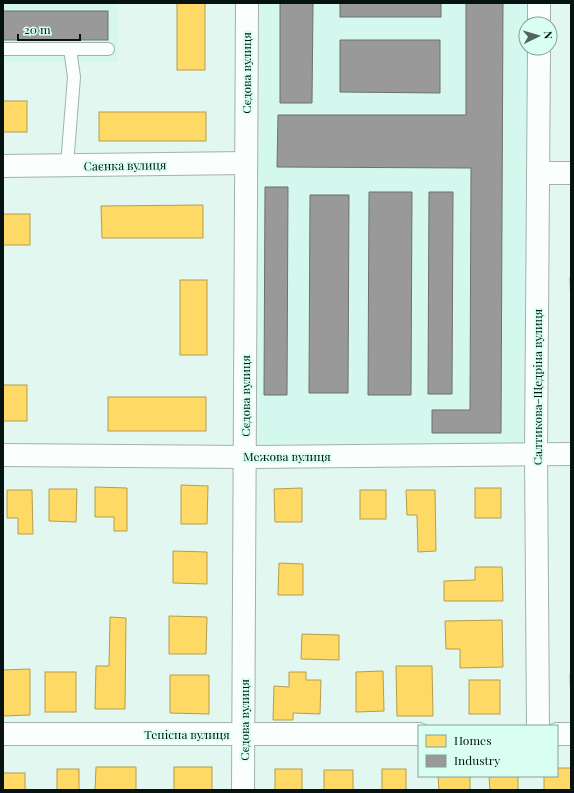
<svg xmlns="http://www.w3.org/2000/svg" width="574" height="793" font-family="'Playfair Display',serif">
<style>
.built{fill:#d4f8ed}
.homes{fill:#ffd966;stroke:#b49e4c}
.industry{fill:#999;stroke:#6d7170}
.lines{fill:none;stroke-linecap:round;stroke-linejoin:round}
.lane-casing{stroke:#a1b2ac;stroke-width:14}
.street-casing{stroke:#a1b2ac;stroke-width:24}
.lane{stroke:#fafefd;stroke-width:12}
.street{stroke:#fafefd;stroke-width:22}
.labels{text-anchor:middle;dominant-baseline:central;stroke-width:4;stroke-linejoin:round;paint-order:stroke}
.street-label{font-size:12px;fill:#061310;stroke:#d9fff3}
</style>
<rect width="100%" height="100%" fill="#e1f7f0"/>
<g class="built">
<rect x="3" y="3" width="115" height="59"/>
<polygon points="254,3 532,3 532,24 526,24 526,48 531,48 526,447 254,450"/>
</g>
<g class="homes">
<rect x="177" y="3" width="28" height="67"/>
<rect x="3" y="101" width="24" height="31"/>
<rect x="99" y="112" width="107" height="29"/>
<polygon points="203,205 203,238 102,238 101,206"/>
<rect x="3" y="214" width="27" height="31"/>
<polygon points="570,277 571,277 571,312"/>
<rect x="180" y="280" width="27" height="75"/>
<rect x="3" y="385" width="24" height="36"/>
<rect x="108" y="397" width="98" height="34"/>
<polygon points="181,485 208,486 207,524 181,524"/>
<polygon points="95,487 127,488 127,531 114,531 114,517 95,517"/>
<polygon points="302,488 302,522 275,522 274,489"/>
<rect x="475" y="488" width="26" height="30"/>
<polygon points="49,489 77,489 76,522 49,521"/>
<polygon points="7,490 32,490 33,534 18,534 18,518 7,518"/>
<rect x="360" y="490" width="26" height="29"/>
<polygon points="406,490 435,490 436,551 418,552 417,515 407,515"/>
<polygon points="173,551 207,552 207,584 173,583"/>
<polygon points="279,563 303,564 303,595 278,595"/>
<polygon points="475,567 502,567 503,601 444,601 444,581 475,580"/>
<polygon points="169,616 207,617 206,654 169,654"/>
<polygon points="110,617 126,618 125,709 95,709 96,666 109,666"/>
<polygon points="502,620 503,667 460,668 460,649 446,649 445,621"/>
<polygon points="302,634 339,635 339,660 301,659"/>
<polygon points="396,666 432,666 433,716 397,716"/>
<polygon points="30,669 30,715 3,716 3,670"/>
<polygon points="383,671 384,711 356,712 356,672"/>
<rect x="45" y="672" width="31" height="40"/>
<polygon points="289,672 306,672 306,680 321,680 320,714 293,713 293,720 273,720 274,686 289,687"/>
<polygon points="570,674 571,674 571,711"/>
<polygon points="170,675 209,675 209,714 170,713"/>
<rect x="469" y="680" width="31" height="34"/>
<polygon points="96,767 136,767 136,790 95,790"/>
<rect x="174" y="767" width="38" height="23"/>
<polygon points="557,768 571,768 571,790 544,790 544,776 557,776"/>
<rect x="57" y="769" width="22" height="21"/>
<rect x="275" y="769" width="27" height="21"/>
<rect x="382" y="769" width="24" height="21"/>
<rect x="324" y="770" width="29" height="20"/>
<rect x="3" y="773" width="22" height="17"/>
<polygon points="438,776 470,776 470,790 439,790"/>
<polygon points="489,776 518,776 518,790 490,790"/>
</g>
<g class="industry">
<polygon points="280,3 313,3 312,103 280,103"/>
<rect x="340" y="3" width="101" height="14"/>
<polygon points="466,3 503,3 501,433 432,433 432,410 470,410 471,168 277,167 278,115 466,115"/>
<rect x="3" y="11" width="105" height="29"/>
<polygon points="340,40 440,40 440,93 340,92"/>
<polygon points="265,187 288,187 287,395 264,395"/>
<polygon points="369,192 412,192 411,395 368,395"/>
<polygon points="429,192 453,192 452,394 428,394"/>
<polygon points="310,195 349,195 348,393 309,393"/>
</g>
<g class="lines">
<g class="lane-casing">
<g id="lane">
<polyline points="3,49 108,49"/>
<polyline points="67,165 74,77 70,49"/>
</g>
</g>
<g class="street-casing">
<g id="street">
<polyline points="539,24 539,3"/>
<polyline points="3,166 246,163"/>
<polyline points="538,173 571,173"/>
<polyline points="3,455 245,457 571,454"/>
<polyline points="538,726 536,454 539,48"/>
<polyline points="3,734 419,734"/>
<polyline points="557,734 571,734"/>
<polyline points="243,790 247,3"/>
</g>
</g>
<use href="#lane" class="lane"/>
<use href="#street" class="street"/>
</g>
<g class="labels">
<g class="street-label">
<text transform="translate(246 73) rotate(-90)">Сєдова вулиця</text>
<text transform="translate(125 165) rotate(-1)">Саєнка вулиця</text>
<text transform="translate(537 387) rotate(-90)">Салтикова-Щедріна вулиця</text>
<text transform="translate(245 396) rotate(-90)">Сєдова вулиця</text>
<text x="287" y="456">Межова вулиця</text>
<text transform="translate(244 720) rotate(-90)">Сєдова вулиця</text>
<text x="187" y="734">Тенісна вулиця</text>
</g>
</g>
<rect width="574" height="793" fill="none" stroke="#061310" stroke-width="8"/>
<rect x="418" y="725" width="140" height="52" fill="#d9fff3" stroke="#85a198"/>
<rect x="426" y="735" width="20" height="12" fill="#ffd966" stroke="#85a198"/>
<text x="454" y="745" font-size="12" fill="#061310">Homes</text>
<rect x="426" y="755" width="20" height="12" fill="#999999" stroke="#85a198"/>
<text x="454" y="765" font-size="12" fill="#061310">Industry</text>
<g transform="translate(538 36) rotate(85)"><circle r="19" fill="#d9fff3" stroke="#85a198"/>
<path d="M0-3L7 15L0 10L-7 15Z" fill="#53635e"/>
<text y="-6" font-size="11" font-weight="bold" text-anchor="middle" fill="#061310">N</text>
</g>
<path d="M18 34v6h62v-6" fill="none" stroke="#061310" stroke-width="2"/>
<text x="24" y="34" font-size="12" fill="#061310" stroke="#d9fff3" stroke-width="3" paint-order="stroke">20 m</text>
</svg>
